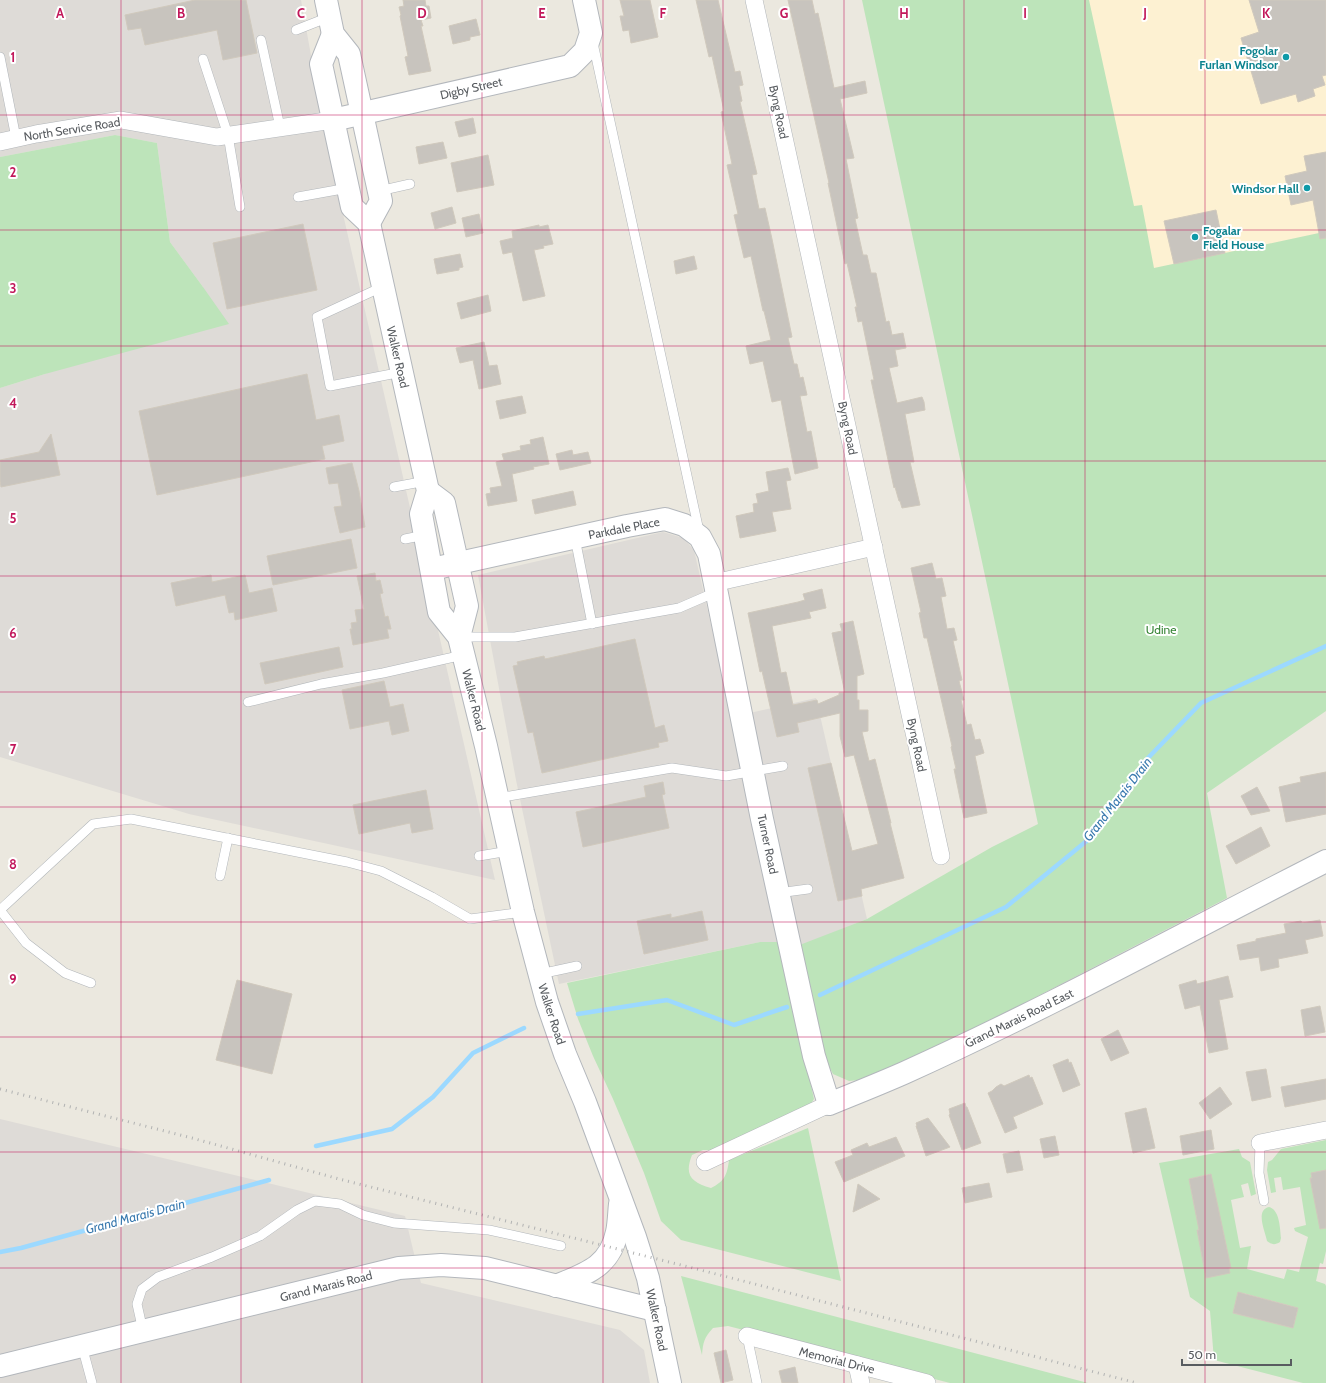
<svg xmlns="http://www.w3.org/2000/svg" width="1326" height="1383" font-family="Cabin,sans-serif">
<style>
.commercial{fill:#fdf1d2}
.industrial{fill:#dedbd7}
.green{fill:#bde4ba;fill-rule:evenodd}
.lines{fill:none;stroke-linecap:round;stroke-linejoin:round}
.stream{stroke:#9cd9ff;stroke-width:4.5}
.building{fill:#c8c4be;stroke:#d0c9bd}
.lane-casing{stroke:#b2b6ba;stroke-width:10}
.street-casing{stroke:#b2b6ba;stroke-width:18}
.secondary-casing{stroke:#b3b7bc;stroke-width:24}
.lane{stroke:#fff;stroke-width:9}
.street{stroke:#fff;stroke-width:17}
.secondary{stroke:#fff;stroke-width:22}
.rail{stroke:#b1b2b2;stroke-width:3;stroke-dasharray:1 5;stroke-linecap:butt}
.grid{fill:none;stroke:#c2185b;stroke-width:1;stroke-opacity:0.55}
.culture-dot{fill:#0f9aa8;stroke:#fff;stroke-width:1.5}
.labels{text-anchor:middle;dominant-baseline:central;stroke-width:4;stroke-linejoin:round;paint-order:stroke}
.culture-label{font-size:12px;font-weight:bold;fill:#0d838f;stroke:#fff;text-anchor:end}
.street-label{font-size:12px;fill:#585c60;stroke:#fff}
.park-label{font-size:12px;fill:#358334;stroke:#fff}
.water-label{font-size:13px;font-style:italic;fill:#3a7aaf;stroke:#fff}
.grid-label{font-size:13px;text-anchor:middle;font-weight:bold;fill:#c2185b;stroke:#fff;stroke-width:4;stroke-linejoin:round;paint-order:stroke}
</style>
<rect width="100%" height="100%" fill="#ebe8df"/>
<polygon class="commercial" points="862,0 1326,0 1326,426"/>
<g class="industrial">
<polygon points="0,0 301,0 327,144 495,880 189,814 0,757 0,388 45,374 203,287 170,242 157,143 115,135 0,157"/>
<polygon points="663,532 683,538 694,550 732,717 816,698 867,919 803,945 797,946 780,942 760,942 559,984 516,780 478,575"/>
<polygon points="0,1119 405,1216 421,1283 620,1330 644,1350 650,1383 0,1383"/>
</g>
<g class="green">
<polygon points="862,0 1089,0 1134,206 1142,205 1154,268 1319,233 1326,220 1326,711 1207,793 1227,898 938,1048 869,1079 849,1081 833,1074 823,1055 797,946 867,919 992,847 1038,824"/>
<polygon points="115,135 157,143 170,242 203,287 229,324 45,374 0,388 0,157"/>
<path d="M760 942H780L814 1099 810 1105 711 1150H703L692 1155C684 1175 691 1182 711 1188 725 1181 727 1175 729 1160L808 1128 841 1281 681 1240 661 1221 644 1173 613 1099 593 1056 578 1019 567 983Z"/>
<path d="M1326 1140V1170L1312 1173V1178H1310L1326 1220V1251L1323 1264 1320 1263 1316 1281 1325 1284 1326 1286V1383H1303L1214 1360 1210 1311 1190 1297 1159 1163 1239 1149 1242 1157 1250 1162 1256 1194 1251 1196 1248 1183 1241 1185 1244 1197 1231 1200 1240 1248 1251 1246 1247 1269 1284 1279 1287 1269 1299 1272 1308 1237 1295 1231 1294 1228 1306 1225 1300 1187 1283 1190 1281 1177 1274 1178 1276 1192 1271 1193 1267 1170 1268 1162 1272 1160 1281 1149ZM1210 1174 1197 1219 1189 1179ZM1220 1226 1223 1230 1230 1268 1206 1278 1197 1230ZM1238 1293 1242 1294 1243 1293 1298 1308 1293 1328 1233 1313Z"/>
<path d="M1269 1207C1280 1210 1280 1229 1281 1238L1280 1242C1275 1245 1272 1245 1267 1241 1265 1231 1255 1210 1269 1207Z"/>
<path d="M681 1276 1088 1383H950L728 1326 713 1328C704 1338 703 1342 702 1355Z"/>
</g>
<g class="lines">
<g class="stream">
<polyline points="820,995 1006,907 1089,839 1148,758 1201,703 1326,646"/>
<polyline points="578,1014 667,1000 734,1025 787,1007"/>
<polyline points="316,1146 392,1129 433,1097 473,1053 524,1028"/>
<polyline points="0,1252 21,1248 269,1180"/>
</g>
</g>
<g class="building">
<polygon points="195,0 246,0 257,53 223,60 217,30 145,45 141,28 128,30 125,15"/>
<polygon points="403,0 425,0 426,6 429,6 431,18 421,20 423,26 421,26 431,71 409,75 405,57 408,56 400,16 401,15 399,7 404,6"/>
<polygon points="620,0 650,0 658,37 631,43 629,30 623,31 620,16 624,16"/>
<polygon points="696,0 718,0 735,72 740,71 743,85 739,86 742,101 740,102 757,174 752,175 759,209 765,208 772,239 792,337 788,338 794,364 797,364 800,378 803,377 807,395 800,396 807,432 811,431 818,468 795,474 781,400 772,402 763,361 750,364 746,346 771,340 764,311 763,311 751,256 744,258 734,215 738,214 727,165 732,164 721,112 724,111 712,56 709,57"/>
<polygon points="788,0 812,0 815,14 818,13 834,88 865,81 867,93 840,99 854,158 846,159 858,218 855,219 863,255 867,255 871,273 876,273 886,322 889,321 892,335 903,333 906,348 895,350 898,366 889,368 897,403 922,397 924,402 925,410 905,414 914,462 910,462 920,505 902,508 900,501 899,501 895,487 894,488 871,380 874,380 862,321 858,322 855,307 857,307 847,263 845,264 828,183 829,183"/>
<polygon points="1249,0 1326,0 1326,75 1322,76 1325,85 1313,89 1315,96 1298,102 1296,94 1261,104 1241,38 1259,32"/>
<polygon points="476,19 480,35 470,37 470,40 453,44 449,26"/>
<polygon points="473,118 476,133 459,137 455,122"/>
<polygon points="443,142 447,158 419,164 416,147"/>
<polygon points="1326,152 1326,238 1320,239 1313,200 1291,205 1285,176 1307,171 1304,156"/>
<polygon points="488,155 494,185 457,192 451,163"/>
<polygon points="452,207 456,223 435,229 431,213"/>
<polygon points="1216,210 1225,253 1174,264 1164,221"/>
<polygon points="479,214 483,233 466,237 462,218"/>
<polygon points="303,224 317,290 227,309 213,243"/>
<polygon points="539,225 539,227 548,225 553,244 543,246 544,248 534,250 545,296 523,301 512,252 503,254 500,241 513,238 512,231"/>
<polygon points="460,254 463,267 459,268 459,270 437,274 434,259"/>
<polygon points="694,256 697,269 676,274 674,261"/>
<polygon points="488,295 491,311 461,319 457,303"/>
<polygon points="484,342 489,366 497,365 501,384 479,389 473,360 460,363 456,348"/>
<polygon points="307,374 316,420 339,415 344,441 322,446 325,459 157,495 139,411"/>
<polygon points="522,396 526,413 500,419 496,401"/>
<polygon points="51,434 60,475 1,487 0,481 0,460 39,452"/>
<polygon points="543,437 549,464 533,467 534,469 512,474 517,501 488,506 486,494 491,493 490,488 502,486 496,462 504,460 502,454 521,450 520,446 531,444 530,440"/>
<polygon points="572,450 573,455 588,452 591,463 560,470 556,454"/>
<polygon points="352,463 359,491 365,527 340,533 334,507 342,506 338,483 329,484 326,468"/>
<polygon points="788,468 791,480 786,481 791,509 772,512 776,531 740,538 736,516 754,512 753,504 758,503 756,494 769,491 766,472"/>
<polygon points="573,491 576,505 535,514 532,500"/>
<polygon points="351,539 357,568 273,585 267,556"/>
<polygon points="932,563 936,579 942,578 946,596 941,597 947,629 954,628 957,640 953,641 962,680 959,681 964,700 961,700 967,725 971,724 975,740 980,739 984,753 975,756 987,813 964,818 954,769 956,769 951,747 952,746 927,638 924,638 919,613 921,612 911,568"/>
<polygon points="375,573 376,581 380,580 383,593 380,594 385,617 388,616 391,629 387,629 389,638 353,645 350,629 352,629 351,623 357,622 355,610 364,609 357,576"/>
<polygon points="211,575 212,582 245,575 249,593 272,588 277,611 235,620 234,612 229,613 225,595 176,606 171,583"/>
<polygon points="822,589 826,608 809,612 811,618 772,626 781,673 786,672 793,705 817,700 818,704 839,695 839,693 845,693 832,633 842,631 840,624 853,621 864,674 857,676 857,700 859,700 859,710 868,710 868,731 862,732 869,761 875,759 891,823 890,823 904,878 861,889 862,896 838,901 808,768 831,763 852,851 878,844 854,755 845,757 840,736 840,713 797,723 799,732 777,737 762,671 760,672 748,613 798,602 805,600 803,594"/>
<polygon points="635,639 655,728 664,725 668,741 658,743 659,747 542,773 533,732 528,733 513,666 518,665 517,662 544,656 545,659"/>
<polygon points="339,647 343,667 265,684 260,663"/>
<polygon points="384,681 390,707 403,704 409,731 392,735 389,721 350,729 342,690"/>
<polygon points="1326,772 1326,814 1286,822 1279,787 1301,782 1300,777"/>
<polygon points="663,782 665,794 662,795 669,828 583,847 576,812 646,797 644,786"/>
<polygon points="1257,787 1270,811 1251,815 1241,796"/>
<polygon points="426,790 433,829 412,833 410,823 359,834 353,805"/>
<polygon points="1261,827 1270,846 1236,864 1226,846"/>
<polygon points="702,911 708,940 644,954 637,921 671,914 671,918"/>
<polygon points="1320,920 1323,936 1305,940 1308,953 1278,959 1279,967 1261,971 1259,957 1240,960 1237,945 1256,941 1256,939 1286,933 1284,924 1301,921 1302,923"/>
<polygon points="1228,976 1233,997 1219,1000 1228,1049 1209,1053 1200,1005 1185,1009 1179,985 1196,980 1197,984"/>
<polygon points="237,980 292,994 272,1074 216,1060"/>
<polygon points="1320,1006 1325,1032 1305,1036 1301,1010"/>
<polygon points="1118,1030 1129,1053 1111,1061 1101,1039"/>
<polygon points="1068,1059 1069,1063 1071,1062 1080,1085 1063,1092 1053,1065"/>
<polygon points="1266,1069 1271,1097 1252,1101 1246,1072"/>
<polygon points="1029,1075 1030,1078 1032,1077 1043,1104 1013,1117 1017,1128 1005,1133 988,1093 992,1091 996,1087 1001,1084 1004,1086"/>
<polygon points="1326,1079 1326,1099 1285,1107 1281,1087"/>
<polygon points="1220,1087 1232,1104 1210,1119 1199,1103"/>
<polygon points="965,1103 966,1107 967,1107 981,1143 962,1150 949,1115 950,1114 949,1109"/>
<polygon points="1146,1108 1155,1148 1133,1153 1125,1113"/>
<polygon points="928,1118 950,1147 926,1156 916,1126 917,1126 916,1123"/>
<polygon points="1211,1130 1214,1149 1183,1155 1180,1136"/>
<polygon points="1055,1136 1059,1155 1044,1158 1040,1139"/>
<polygon points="896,1137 905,1156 844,1182 835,1162 853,1155 851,1150 867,1143 869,1147"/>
<polygon points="1019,1151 1023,1170 1007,1173 1003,1154"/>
<polygon points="1326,1170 1326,1228 1320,1229 1310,1178 1312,1178 1311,1173"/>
<polygon points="1211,1174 1231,1268 1229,1268 1230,1273 1206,1278 1197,1230 1199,1230 1189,1179"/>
<polygon points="989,1183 992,1197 965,1203 962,1188"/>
<polygon points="858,1184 880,1199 853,1212"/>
<polygon points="1238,1292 1298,1308 1293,1328 1233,1313"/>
<polygon points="726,1350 733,1380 721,1383 714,1353"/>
<polygon points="795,1367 798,1383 782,1383 779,1371"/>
</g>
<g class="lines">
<g class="lane-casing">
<g id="lane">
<polyline points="296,30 329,17"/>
<polyline points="261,40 280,127"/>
<polyline points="593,43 699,531"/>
<polyline points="0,57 16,138"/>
<polyline points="203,59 228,135 240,207"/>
<polyline points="379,191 410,184"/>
<polyline points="298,197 348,188"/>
<polyline points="382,287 317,317 330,386 402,372"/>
<polyline points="394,487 426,481"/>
<polyline points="575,538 592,624"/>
<polyline points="405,539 425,535"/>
<polyline points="459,637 515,637 679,608 716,592"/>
<polyline points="248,702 321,684 383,673 463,655"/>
<polyline points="498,798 672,768 726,776 783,766"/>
<polyline points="479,856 509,851"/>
<polyline points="220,876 228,838"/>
<polyline points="778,893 808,889"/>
<polyline points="0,910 93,824 131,819 347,862 381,871 432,897 470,919 523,912"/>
<polyline points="0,910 26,943 65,973 91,983"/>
<polyline points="540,974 577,966"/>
<polyline points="1260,1143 1259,1173 1264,1201"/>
<polyline points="143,1331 137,1304 142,1289 158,1277 212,1257 260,1236 297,1210 315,1201 340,1204 363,1215 394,1223 489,1230 561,1246"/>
<polyline points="747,1336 757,1383"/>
<polyline points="82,1346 92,1383"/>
</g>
</g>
<g class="street-casing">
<g id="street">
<polyline points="754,0 941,856"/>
<polyline points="0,142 36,134 121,120 217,137 333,120"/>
<polyline points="714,583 874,547"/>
<polyline points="1260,1143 1326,1130"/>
<polyline points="705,1162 829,1104"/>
<polyline points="747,1336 927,1383"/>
<polyline points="857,1365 861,1383"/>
</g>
</g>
<g class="secondary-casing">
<g id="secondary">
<polyline points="326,0 333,34 349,54 381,201 369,223"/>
<polyline points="333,34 321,64 352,207 369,223 428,491 421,514 439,612 459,637 486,746 523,912 547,1002 565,1054 585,1102 635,1237 648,1278 670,1383"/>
<polyline points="333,120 570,66 585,51 591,33 584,0"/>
<polyline points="428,491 444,503 467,606 459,637"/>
<path d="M432 569 627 526 665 519 684 525 700 537 709 554 762 819 814 1056 829 1104C854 1094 879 1084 904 1073 1048 1008 1186 932 1326 861"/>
<path d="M556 1286C585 1274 610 1267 617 1232 619 1223 619 1213 620 1204"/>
<polyline points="0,1366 399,1268 441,1265 485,1268 655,1310"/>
</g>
</g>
<use href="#lane" class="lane"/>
<use href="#street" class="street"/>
<use href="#secondary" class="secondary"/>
<polyline class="rail" points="0,1089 192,1138 339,1179 689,1267 1137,1383"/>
</g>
<path class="grid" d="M121 0V1383M241 0V1383M362 0V1383M482 0V1383M603 0V1383M723 0V1383M844 0V1383M964 0V1383M1085 0V1383M1205 0V1383M0 115H1326M0 230H1326M0 346H1326M0 461H1326M0 576H1326M0 692H1326M0 807H1326M0 922H1326M0 1037H1326M0 1152H1326M0 1268H1326"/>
<g class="culture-dot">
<circle cx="1286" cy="57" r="4"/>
<circle cx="1307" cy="188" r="4"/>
<circle cx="1195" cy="237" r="4"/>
</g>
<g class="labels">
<g class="culture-label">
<text x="1278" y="50">Fogolar<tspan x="1278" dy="14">Furlan Windsor</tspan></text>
<text x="1299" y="188">Windsor Hall</text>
<text x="1203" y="230" text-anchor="start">Fogalar<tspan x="1203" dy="14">Field House</tspan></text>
</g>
<g class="street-label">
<text transform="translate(471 88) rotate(-13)">Digby Street</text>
<text transform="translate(779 112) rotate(78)">Byng Road</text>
<text transform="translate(72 129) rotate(-9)">North Service Road</text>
<text transform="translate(398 357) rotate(77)">Walker Road</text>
<text transform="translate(848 428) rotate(78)">Byng Road</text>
<text transform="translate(624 528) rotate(-11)">Parkdale Place</text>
<text transform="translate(474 700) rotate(76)">Walker Road</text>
<text transform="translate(917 745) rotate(78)">Byng Road</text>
<text transform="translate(768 844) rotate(78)">Turner Road</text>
<text transform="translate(552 1014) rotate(72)">Walker Road</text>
<text transform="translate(1019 1018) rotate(-26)">Grand Marais Road East</text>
<text transform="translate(326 1286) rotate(-14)">Grand Marais Road</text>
<text transform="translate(657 1320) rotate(78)">Walker Road</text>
<text transform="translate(837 1360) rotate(14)">Memorial Drive</text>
</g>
<g class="park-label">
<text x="1161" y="629">Udine</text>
</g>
<g class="water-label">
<text transform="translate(1117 799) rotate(-52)">Grand Marais Drain</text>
<text transform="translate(135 1216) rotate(-15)">Grand Marais Drain</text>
</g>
</g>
<g class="grid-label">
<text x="60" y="18">A</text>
<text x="181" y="18">B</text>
<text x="301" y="18">C</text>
<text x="422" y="18">D</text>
<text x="542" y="18">E</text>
<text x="663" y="18">F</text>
<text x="784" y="18">G</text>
<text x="904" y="18">H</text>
<text x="1025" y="18">I</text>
<text x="1145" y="18">J</text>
<text x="1266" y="18">K</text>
<text x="13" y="62">1</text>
<text x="13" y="177">2</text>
<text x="13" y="293">3</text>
<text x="13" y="408">4</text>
<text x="13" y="523">5</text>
<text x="13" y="638">6</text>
<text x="13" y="754">7</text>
<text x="13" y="869">8</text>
<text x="13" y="984">9</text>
</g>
<path d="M1182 1359v6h109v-6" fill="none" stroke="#585c60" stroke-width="2"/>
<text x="1188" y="1359" font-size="12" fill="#585c60" stroke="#ffffff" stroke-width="3" paint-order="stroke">50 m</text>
</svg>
